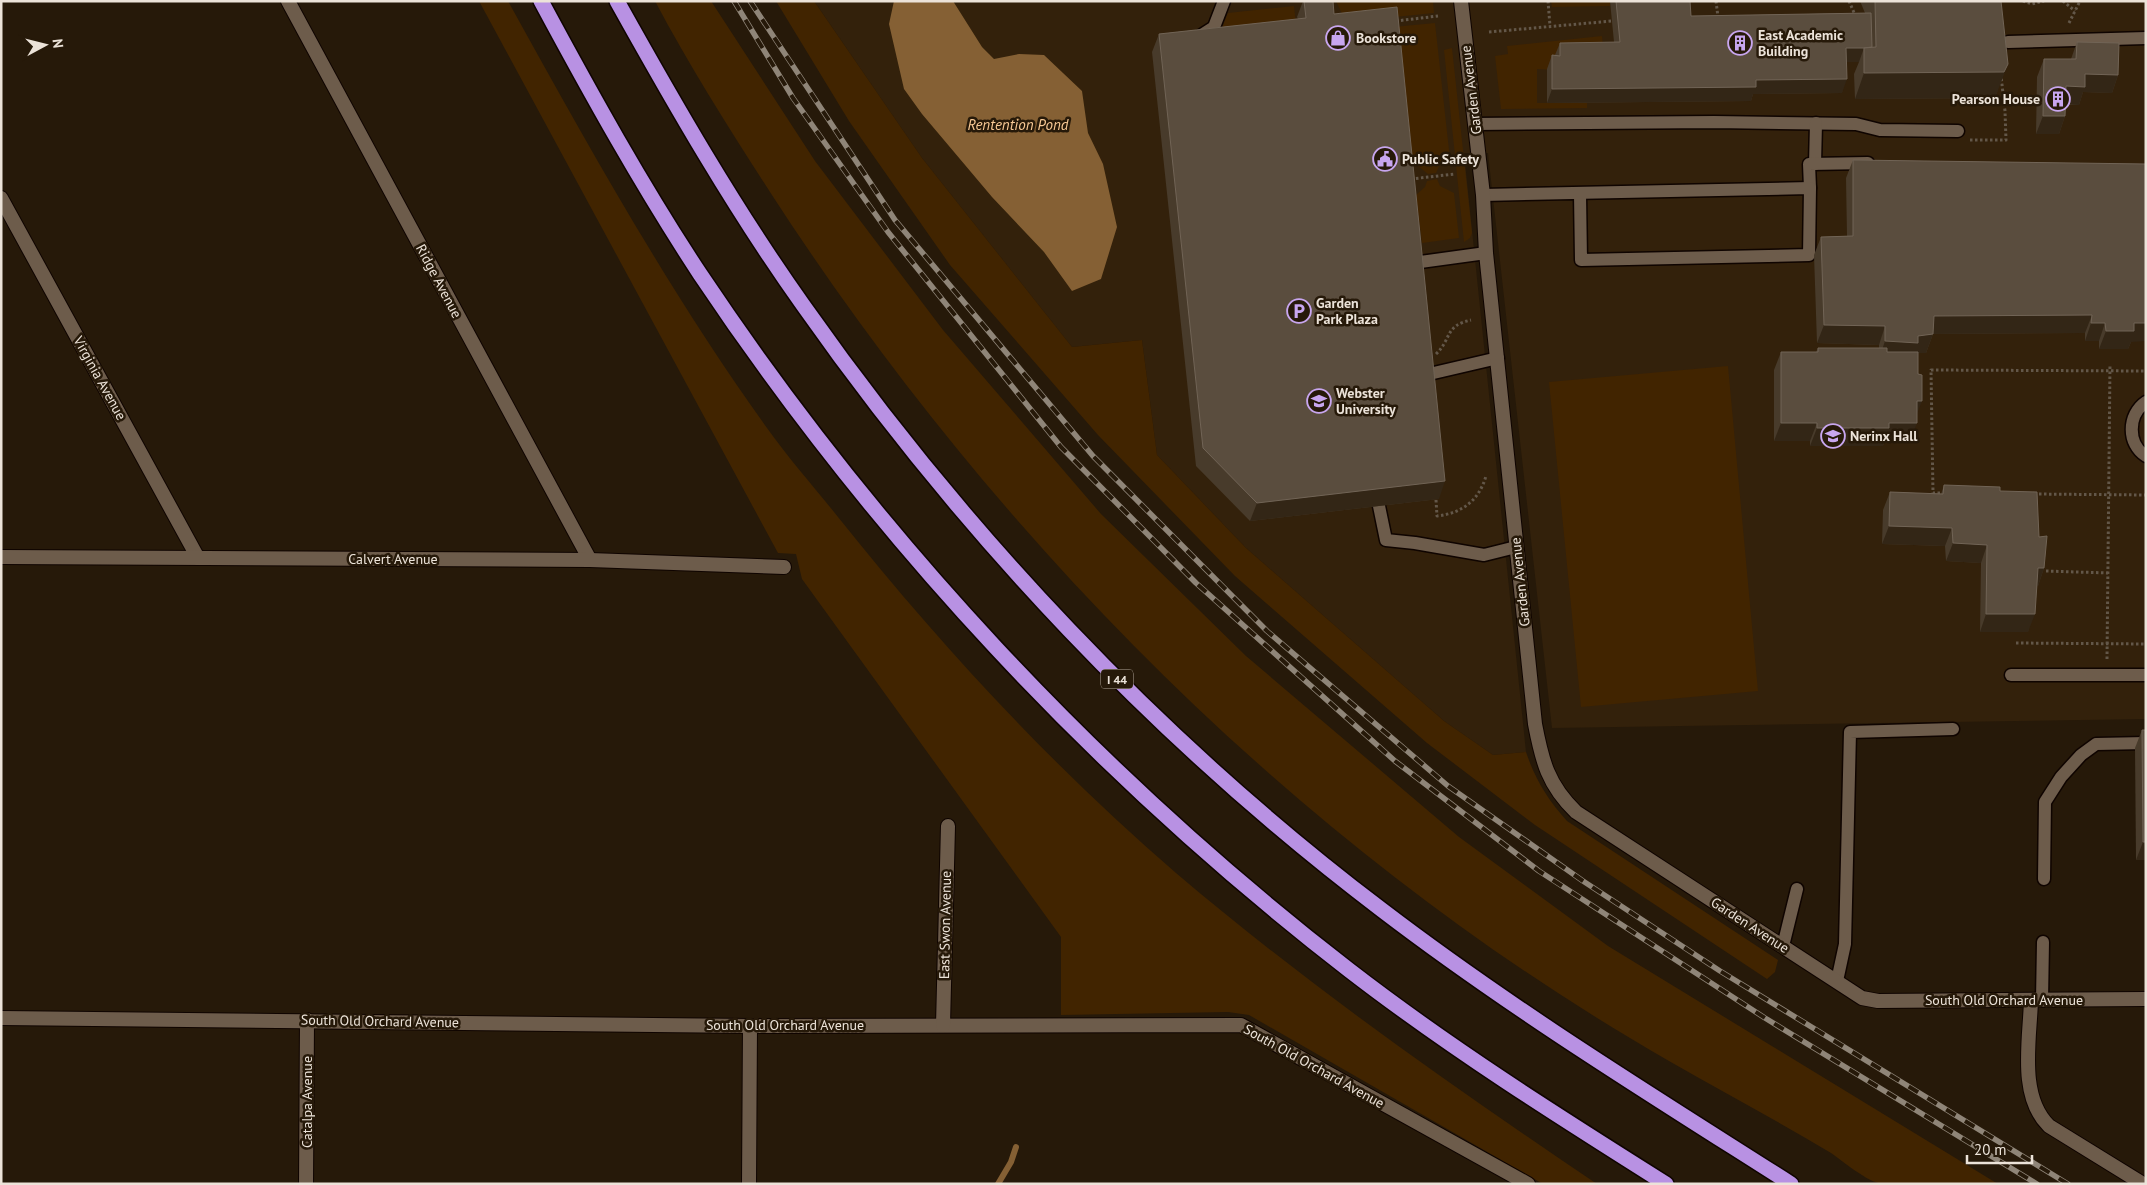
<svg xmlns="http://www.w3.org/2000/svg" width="2147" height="1185" font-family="'PT Sans',sans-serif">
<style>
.built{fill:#33210b}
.green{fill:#412400}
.water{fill:#856034}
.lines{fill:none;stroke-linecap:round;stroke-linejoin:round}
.stream{stroke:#856034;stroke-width:6}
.service-casing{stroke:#0f0400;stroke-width:15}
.minor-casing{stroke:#0f0400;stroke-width:16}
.motorway-casing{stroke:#0f0400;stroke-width:18}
.path{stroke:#635749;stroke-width:3;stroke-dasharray:2.5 2.5;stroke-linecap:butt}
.service{stroke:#6d5c4b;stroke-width:12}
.minor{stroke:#6d5c4b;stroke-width:14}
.motorway{stroke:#b891e3;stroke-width:15}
.rail-casing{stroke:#8f8578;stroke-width:5.5}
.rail{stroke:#261909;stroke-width:4;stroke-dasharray:11;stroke-linecap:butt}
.wall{fill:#483b2b}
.shaded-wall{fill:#332616}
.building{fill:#5a4d3e;stroke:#716456}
.labels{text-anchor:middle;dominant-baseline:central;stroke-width:5;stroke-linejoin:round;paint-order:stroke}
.shield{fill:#261909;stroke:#b1a69b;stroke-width:1}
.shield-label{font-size:12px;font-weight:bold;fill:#ece3d9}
.poi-label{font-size:14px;font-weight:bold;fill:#ece3d9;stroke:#261909;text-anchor:start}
.street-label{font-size:14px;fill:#ece3d9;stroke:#261909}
.water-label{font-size:15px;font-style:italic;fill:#f8c995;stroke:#261909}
</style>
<rect width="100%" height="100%" fill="#261909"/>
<polygon class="built" points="814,1 2146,1 2146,719 1552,728 1488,153 1464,153 1526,752 1493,755 1444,721 1246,548 1157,455 1142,340 1072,347 922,158"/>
<g class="green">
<path d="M479 1H508C588 146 670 293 767 428 789 459 815 488 838 517 940 645 1052 766 1176 873 1309 986 1452 1086 1597 1184H1543L1249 1015 1228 1012 1061 1015V937L802 579 796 554 778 553Z"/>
<path d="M655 1H711L815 161 943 330 1101 514 1246 656 1459 837 1608 946 1998 1184C1967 1184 1936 1184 1905 1184 1897 1184 1885 1185 1878 1183 1864 1179 1844 1162 1831 1153 1778 1121 1723 1092 1669 1061 1305 852 998 544 770 192 730 130 690 67 655 1Z"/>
<path d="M776 1H814L922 158 1072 347 1142 340 1157 455 1246 548 1444 721 1493 755 1526 752C1535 779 1548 800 1567 821L1778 960 1775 972 1767 979 1535 825 1427 743 1235 576 1098 435 950 265 849 121Z"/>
<polygon points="1336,1 1433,1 1434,13 1375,19 1342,14"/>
<polygon points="1551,1 1610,1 1610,6 1552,7"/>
<polygon points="1294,6 1297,34 1222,28 1228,13"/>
<polygon points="1435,23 1450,159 1441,162 1436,173 1428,174 1418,166 1408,163 1393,27"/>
<polygon points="1602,36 1604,56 1555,70 1537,69 1537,103 1587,103 1587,108 1501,109 1495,56 1508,54 1507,46"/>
<polygon points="1452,48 1472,233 1470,238 1464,242 1444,50"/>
<polygon points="1437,179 1440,186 1454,193 1459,238 1422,243 1416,195 1425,187 1427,181"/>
<polygon points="1728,366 1758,691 1581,707 1549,382"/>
</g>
<polygon class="water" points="894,1 953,1 982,47 994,59 1019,54 1044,55 1082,91 1088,133 1103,164 1117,227 1101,279 1072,291 1044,252 992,197 922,114 904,89 889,24"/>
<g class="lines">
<polyline class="stream" points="998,1184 1011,1162 1016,1147"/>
<g class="service-casing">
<g id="service">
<polyline points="1200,36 1214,27 1224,1"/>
<polyline points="2008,42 2146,38"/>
<polyline points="1475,124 1714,122 1856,124 1880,130 1958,131"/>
<polyline points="1815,164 1816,123"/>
<polyline points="1810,188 1809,164 1868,163"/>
<polyline points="1483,195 1810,188 1809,255 1581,260 1580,194"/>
<polyline points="1413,263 1486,253"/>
<polyline points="1425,375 1498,358"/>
<path d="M2146 402C2127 415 2127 444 2146 456"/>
<polyline points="1379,506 1386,540 1415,543 1484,555 1516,547"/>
<polyline points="2011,675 2146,675"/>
<polyline points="2044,879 2045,802 2061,777 2081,755 2096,744 2146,743"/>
<polyline points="1783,946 1797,889"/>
<polyline points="1837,981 1845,944 1850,732 1953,729"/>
<polyline points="2042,1000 2043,942"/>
</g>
</g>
<g class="minor-casing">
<g id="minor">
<polyline points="288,1 590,560"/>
<path d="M1461 1 1483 195 1486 253 1535 724C1542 761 1548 785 1576 812L1862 998 1878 1001 2146 999"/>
<polyline points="1,198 198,558"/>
<polyline points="1,557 590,560 784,567"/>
<path d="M2031 1000C2030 1039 2018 1096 2049 1126L2143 1184"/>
<polyline points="1,1018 750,1026 1241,1025 1528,1184"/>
<polyline points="943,1025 948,826"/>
<polyline points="306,1184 307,1020"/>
<polyline points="749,1184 750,1026"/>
</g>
</g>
<g class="motorway-casing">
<g id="motorway">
<path d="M541 1C591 94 642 186 700 274 877 539 1097 775 1349 970 1450 1048 1558 1116 1666 1184"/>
<path d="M617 1C675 105 734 208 803 305 964 534 1159 741 1382 910 1513 1010 1653 1096 1791 1184"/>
</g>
</g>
<g class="path">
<polyline points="1548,1 1550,26"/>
<polyline points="1716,1 1718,17"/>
<polyline points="1849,1 1855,15"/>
<polyline points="2023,1 2032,4 2044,1"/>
<polyline points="2063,1 2075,11"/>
<polyline points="1396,21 1438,16"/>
<polyline points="2069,23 2080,1"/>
<polyline points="1489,32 1612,21"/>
<polyline points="1970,140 2006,140 2005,111 2001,76"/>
<polyline points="1411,179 1455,174"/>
<path d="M1436 354C1452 339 1444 326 1471 320"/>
<polyline points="1945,493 1933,493 1931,370 2146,371"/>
<polyline points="2034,494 2146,495"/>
<path d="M1436 500 1437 516C1463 513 1479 500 1486 476"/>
<polyline points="2046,571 2108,573"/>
<polyline points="2016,643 2146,644"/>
<polyline points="2107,659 2110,364"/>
</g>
<use href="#service" class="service"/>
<use href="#minor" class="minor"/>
<use href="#motorway" class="motorway"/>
<g class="rail-casing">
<g id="rail">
<polyline points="734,1 793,98 888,232 1061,447 1196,583 1395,761 1539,871 1765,1018 2037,1184"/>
<polyline points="750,1 895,220 1093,456 1267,631 1448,786 1583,881 1720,971 2068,1184"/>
</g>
</g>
<use href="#rail" class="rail"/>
</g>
<g class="wall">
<polygon points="1303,1 1333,1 1334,14 1439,499 1250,521 1196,466 1152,52 1159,34 1298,19 1297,17"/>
<polygon points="1610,1 1690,1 1691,16 1865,13 1860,1 2001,1 1998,89 1995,98 1855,99 1854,74 1859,62 1846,62 1842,93 1753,94 1751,101 1547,103 1547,69 1552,55 1555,55 1560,43 1614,42"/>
<polygon points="2077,42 2118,75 2112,93 2083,92 2079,105 2066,105 2065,116 2059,134 2036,134 2037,77 2044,59 2071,59"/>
<polygon points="1853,160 2146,164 2131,342 2128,349 2099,349 2099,341 2085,341 2085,333 1933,334 1926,353 1918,353 1917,413 1910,441 1884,441 1883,446 1810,446 1810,441 1774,441 1774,370 1781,352 1816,352 1818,348 1879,348 1879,345 1817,343 1814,255 1821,237 1847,236 1846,178"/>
<polygon points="1944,485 2000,491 2039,537 2044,568 2038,586 2037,586 2028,632 1980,632 1981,563 1946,561 1945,546 1882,544 1883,510 1890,492 1941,494"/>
<polygon points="2142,730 2146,860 2136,860 2135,748"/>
</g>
<g class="shaded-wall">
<polygon points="1846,48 1864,48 1859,62 1841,62"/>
<polygon points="2008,64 1995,98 1855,99 1864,73"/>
<polygon points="2085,74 2118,75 2112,93 2083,92 2079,105 2059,104 2066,86"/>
<polygon points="1847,79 1842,93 1753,94 1751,101 1547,103 1552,89 1756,80"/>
<polygon points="2043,116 2065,116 2059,134 2036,134"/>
<polygon points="2092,315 2085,333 1927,334 1934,316"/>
<polygon points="2091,323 2105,323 2099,341 2085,341"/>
<polygon points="2134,323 2146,323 2146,341 2131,342 2128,349 2099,349 2106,331"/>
<polygon points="1824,325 1885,326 1879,345 1817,343"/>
<polygon points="1933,334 1926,353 1915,353 1879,359 1885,341 1918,336"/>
<polygon points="1917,401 1922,401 1915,419"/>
<polygon points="1781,423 1817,423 1810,441 1774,441"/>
<polygon points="1889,423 1917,423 1910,441 1884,441 1883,446 1810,446 1817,428"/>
<polygon points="1445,481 1439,499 1250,521 1257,503"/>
<polygon points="1889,526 1952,528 1945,546 1882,544"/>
<polygon points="1953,543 1987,545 1981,563 1946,561"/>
<polygon points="2038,568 2044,568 2038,586 2031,586"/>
<polygon points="1986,614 2035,614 2028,632 1980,632"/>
<polygon points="2143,842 2146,842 2146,860 2136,860"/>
</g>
<g class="building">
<polygon points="1304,1 1333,1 1334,14 1397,7 1445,481 1257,503 1203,448 1159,34 1306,18"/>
<polygon points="1616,1 1690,1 1691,16 1871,13 1872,47 1864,48 1846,48 1847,79 1756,80 1756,87 1552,89 1552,55 1560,56 1560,43 1620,42"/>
<polygon points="1875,1 2001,1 2008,64 2004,72 1864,73 1864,48 1876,47"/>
<polygon points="2077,42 2119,43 2118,75 2085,74 2085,87 2066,86 2065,116 2043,116 2044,59 2076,59"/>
<polygon points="1853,160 2146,164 2146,323 2134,323 2134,331 2106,331 2105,323 2091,323 2092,315 1934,316 1933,334 1918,336 1918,343 1885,341 1885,326 1824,325 1821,237 1853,236"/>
<polygon points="1818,348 1887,348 1887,352 1918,352 1918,374 1922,375 1922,401 1917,401 1917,423 1889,423 1889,428 1817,428 1817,423 1781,423 1781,352 1818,352"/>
<polygon points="1944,485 2000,487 2000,491 2037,492 2039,537 2047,536 2044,568 2038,568 2035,614 1986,614 1987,545 1953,543 1952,528 1889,526 1890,492 1943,494"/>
<polygon points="2142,730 2146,730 2146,842 2143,842"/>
</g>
<defs>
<g id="shop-ring" transform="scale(1.25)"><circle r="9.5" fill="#261909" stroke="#c8a6ef" stroke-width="1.5"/><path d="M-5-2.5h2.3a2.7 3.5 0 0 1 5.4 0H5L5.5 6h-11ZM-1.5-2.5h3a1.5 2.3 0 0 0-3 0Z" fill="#c8a6ef"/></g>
<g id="building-ring" transform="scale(1.25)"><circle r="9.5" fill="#261909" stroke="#c8a6ef" stroke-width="1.5"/><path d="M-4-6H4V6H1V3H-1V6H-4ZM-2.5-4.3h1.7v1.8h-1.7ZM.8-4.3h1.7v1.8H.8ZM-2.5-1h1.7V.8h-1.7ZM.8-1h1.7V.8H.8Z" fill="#c8a6ef"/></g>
<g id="civic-ring" transform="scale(1.25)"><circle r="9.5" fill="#261909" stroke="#c8a6ef" stroke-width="1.5"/><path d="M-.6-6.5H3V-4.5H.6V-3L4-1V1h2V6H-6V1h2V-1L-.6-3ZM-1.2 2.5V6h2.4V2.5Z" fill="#c8a6ef"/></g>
<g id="parking-ring" transform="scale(1.25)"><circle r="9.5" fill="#261909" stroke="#c8a6ef" stroke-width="1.5"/><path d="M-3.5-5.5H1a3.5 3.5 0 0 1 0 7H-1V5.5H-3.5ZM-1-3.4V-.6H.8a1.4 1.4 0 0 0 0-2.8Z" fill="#c8a6ef"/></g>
<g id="university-ring" transform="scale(1.25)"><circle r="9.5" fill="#261909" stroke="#c8a6ef" stroke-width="1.5"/><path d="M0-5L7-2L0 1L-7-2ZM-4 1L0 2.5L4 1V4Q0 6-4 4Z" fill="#c8a6ef"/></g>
<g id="school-ring" transform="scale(1.25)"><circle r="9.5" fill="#261909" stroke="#c8a6ef" stroke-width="1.5"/><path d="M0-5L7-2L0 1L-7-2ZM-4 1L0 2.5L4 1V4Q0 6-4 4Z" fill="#c8a6ef"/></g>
</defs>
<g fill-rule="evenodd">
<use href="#shop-ring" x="1338" y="38"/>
<use href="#building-ring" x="1740" y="43"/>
<use href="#building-ring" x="2058" y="99"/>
<use href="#civic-ring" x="1385" y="159"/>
<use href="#parking-ring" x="1299" y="311"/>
<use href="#university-ring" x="1319" y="401"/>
<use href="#school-ring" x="1833" y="436"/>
</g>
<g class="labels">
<rect class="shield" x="1101" y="669.5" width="32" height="19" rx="4"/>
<g class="shield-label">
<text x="1117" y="679">I 44</text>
</g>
<g class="poi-label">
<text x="1758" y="35">East Academic<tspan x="1758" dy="16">Building</tspan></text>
<text x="1356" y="38">Bookstore</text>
<text x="2040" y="99" text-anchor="end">Pearson House</text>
<text x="1402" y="159">Public Safety</text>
<text x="1316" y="303">Garden<tspan x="1316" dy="16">Park Plaza</tspan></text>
<text x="1336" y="393">Webster<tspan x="1336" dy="16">University</tspan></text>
<text x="1850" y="436">Nerinx Hall</text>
</g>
<g class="street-label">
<text transform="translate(1471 90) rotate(-97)">Garden Avenue</text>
<text transform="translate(439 281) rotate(62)">Ridge Avenue</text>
<text transform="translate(100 378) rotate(61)">Virginia Avenue</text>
<text x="393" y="559">Calvert Avenue</text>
<text transform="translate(1520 582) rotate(-96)">Garden Avenue</text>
<text transform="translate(945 925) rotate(-89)">East Swon Avenue</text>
<text transform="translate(1750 925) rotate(33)">Garden Avenue</text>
<text x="2004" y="1000">South Old Orchard Avenue</text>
<text transform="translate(380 1021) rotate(1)">South Old Orchard Avenue</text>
<text x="785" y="1025">South Old Orchard Avenue</text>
<text transform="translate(1314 1066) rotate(29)">South Old Orchard Avenue</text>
<text transform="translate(307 1102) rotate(-90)">Catalpa Avenue</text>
</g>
<g class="water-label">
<text x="1018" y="124">Rentention Pond</text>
</g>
</g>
<rect width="2147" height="1185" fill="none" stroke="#ece3d9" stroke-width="5"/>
<g transform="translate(45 45) rotate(83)" stroke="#261909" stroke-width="4" paint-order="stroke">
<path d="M0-4L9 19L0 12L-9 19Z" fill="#ece3d9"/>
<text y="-8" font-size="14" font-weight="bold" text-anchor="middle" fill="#ece3d9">N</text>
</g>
<path d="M1967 1155v8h65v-8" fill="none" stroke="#ece3d9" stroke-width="2.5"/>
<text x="1974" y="1155" font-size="15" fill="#ece3d9" stroke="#261909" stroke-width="4" paint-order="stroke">20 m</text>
</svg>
